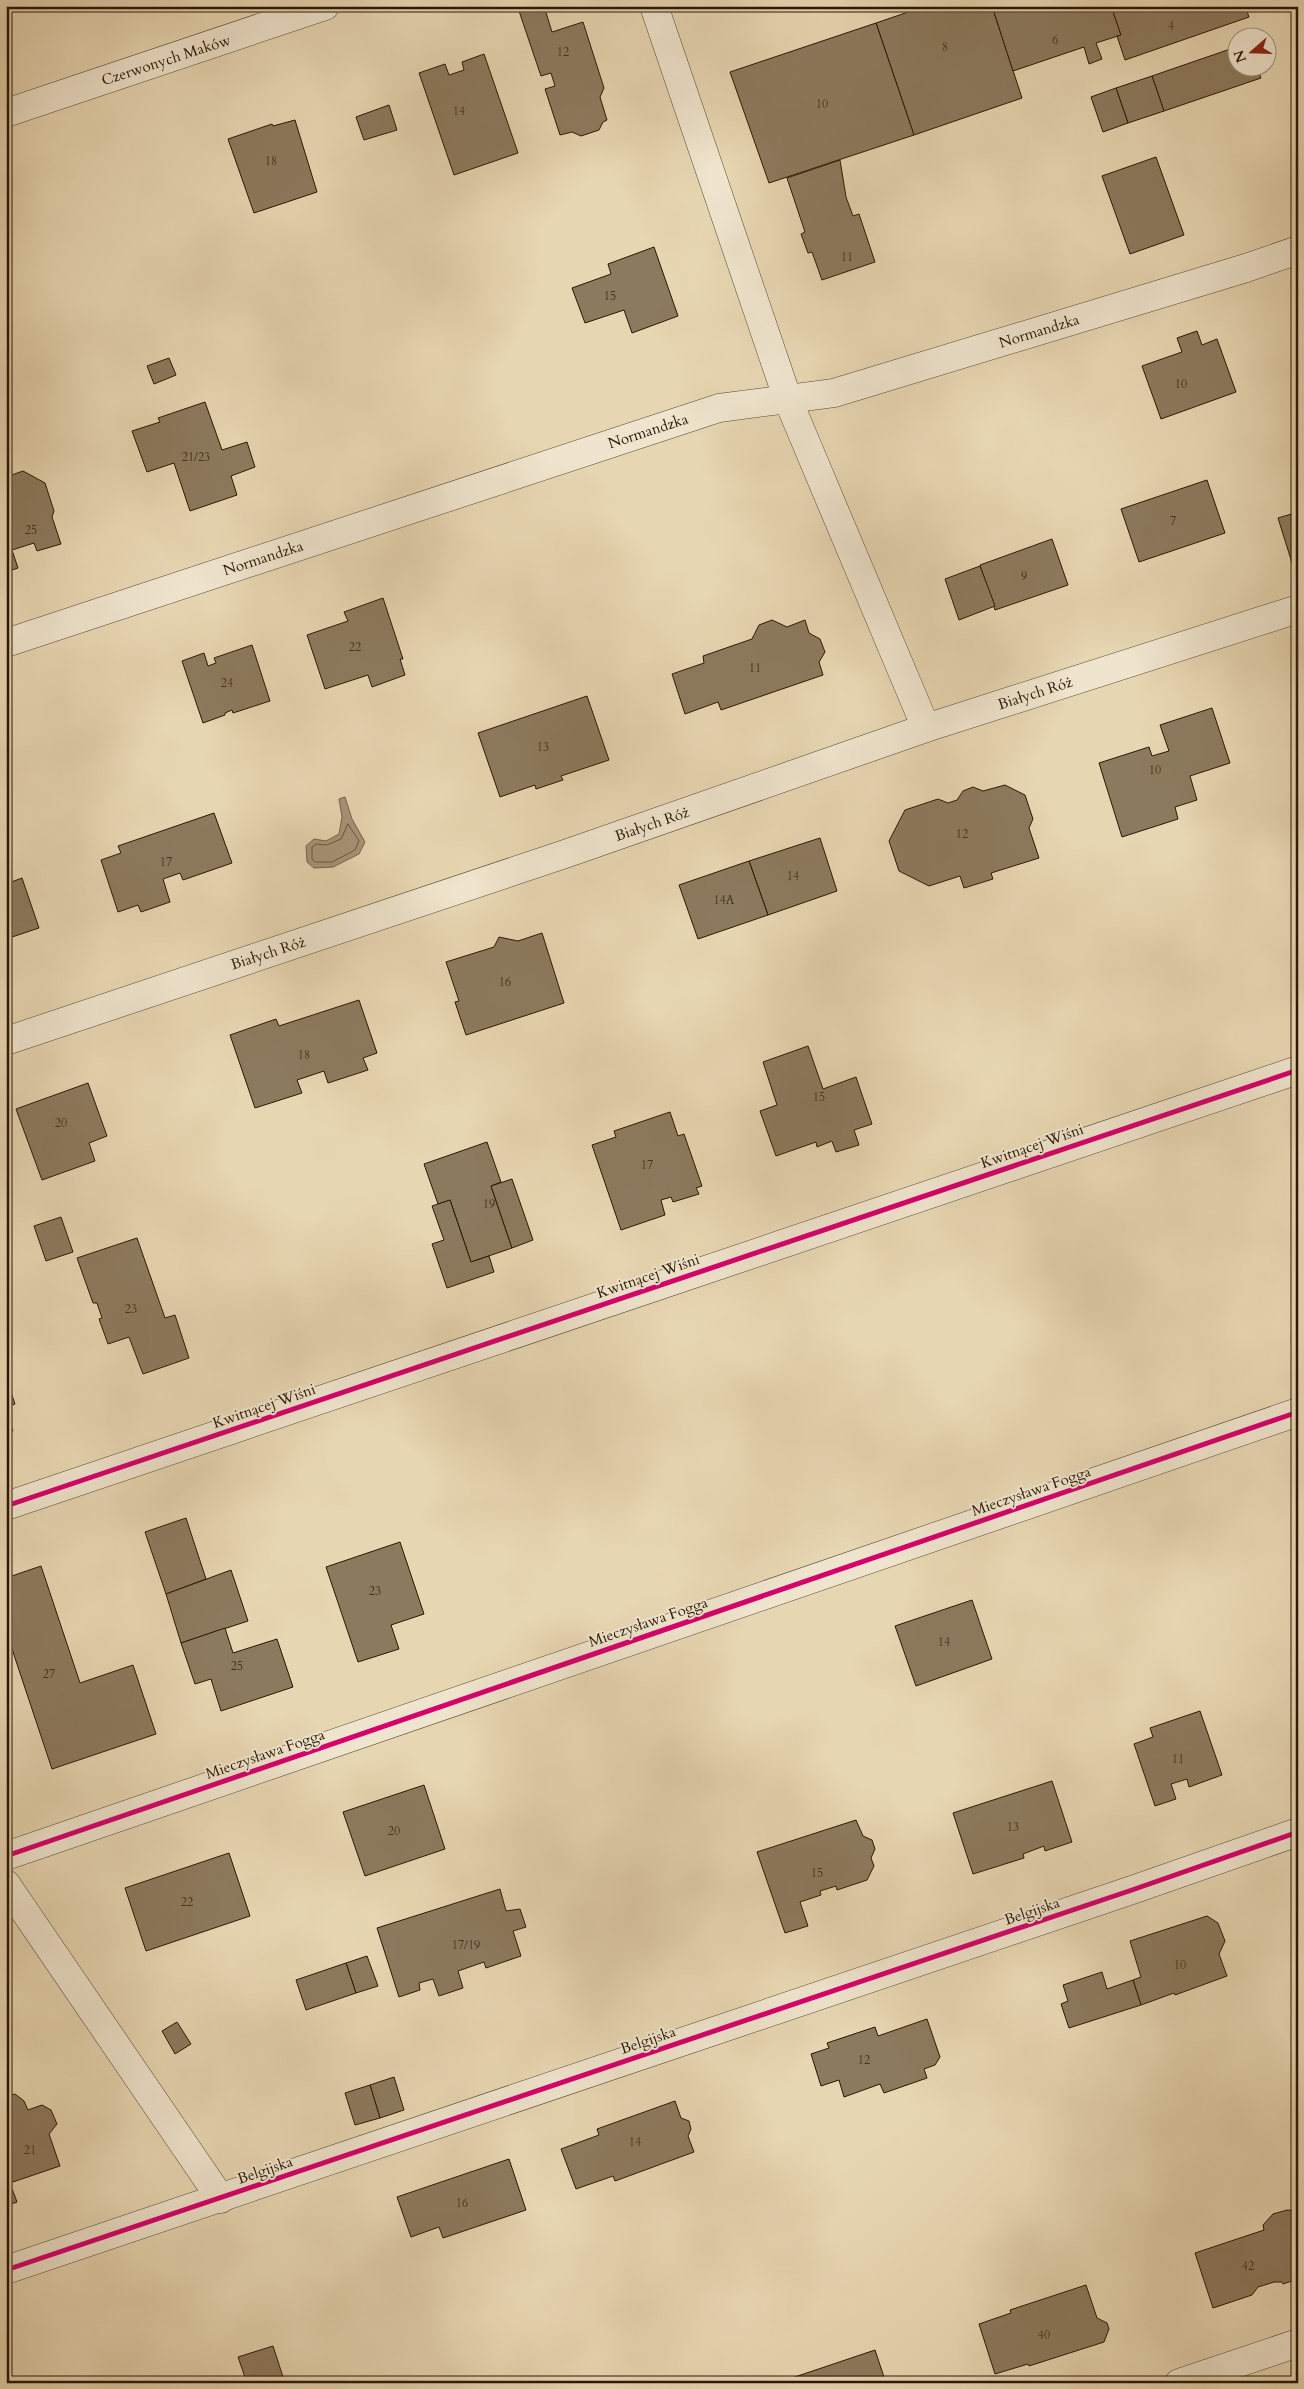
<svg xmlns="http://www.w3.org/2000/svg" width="1304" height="2389" font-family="Cardo,serif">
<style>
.water{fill:#a79577;stroke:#756349}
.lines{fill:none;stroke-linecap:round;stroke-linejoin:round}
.shore{stroke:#68563e;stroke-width:1}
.building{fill:#8c7a5e;stroke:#2a1704}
.minor-casing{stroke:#594730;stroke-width:29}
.minor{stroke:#efe4cd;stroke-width:28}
.cycleway-casing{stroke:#efe4cd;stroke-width:8}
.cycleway{stroke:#d6006c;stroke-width:5}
.labels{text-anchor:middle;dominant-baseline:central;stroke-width:4;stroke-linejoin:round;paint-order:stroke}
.number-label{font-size:12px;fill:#42301a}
.street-label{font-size:15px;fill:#2a1704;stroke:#efe4cd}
</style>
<rect width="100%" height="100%" fill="#e7d6b2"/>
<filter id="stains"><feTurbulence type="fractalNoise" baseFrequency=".004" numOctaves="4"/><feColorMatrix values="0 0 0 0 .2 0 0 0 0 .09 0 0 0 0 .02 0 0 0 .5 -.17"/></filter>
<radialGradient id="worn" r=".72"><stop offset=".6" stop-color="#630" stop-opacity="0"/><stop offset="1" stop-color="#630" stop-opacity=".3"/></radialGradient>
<polygon class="water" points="345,797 352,819 365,842 359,854 333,867 314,868 307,862 306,846 314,839 326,841 339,834 342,817 339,799"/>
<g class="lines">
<polygon class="shore" points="348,824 359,841 355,850 332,862 315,862 312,859 312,847 316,844 327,845 341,839"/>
</g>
<g class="building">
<polygon points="533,6 544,6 552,32 583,22 604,88 600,97 607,120 603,122 599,130 581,136 572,132 560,135 545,89 555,86 551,73 541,76 519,11"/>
<polygon points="926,6 992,6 1022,98 914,135 876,23"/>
<polygon points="992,6 1111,6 1121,35 1096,43 1102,59 1089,64 1084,47 1013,71"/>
<polygon points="1111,6 1245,6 1249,17 1125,60 1117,36 1121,35"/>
<polygon points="876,23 914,135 769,183 730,72"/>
<polygon points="1236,47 1236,68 1257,68 1261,78 1164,111 1152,76"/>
<polygon points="484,54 518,153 454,175 419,73 445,64 449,75 464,70 462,62"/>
<polygon points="1152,76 1164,111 1128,123 1116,88"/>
<polygon points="1116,88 1128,123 1103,132 1091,97"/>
<polygon points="389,105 397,130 364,140 356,117"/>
<polygon points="295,120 317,192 254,213 228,139 272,124 273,126"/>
<polygon points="1156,157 1184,235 1130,254 1102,176"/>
<polygon points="840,160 846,197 853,216 859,214 875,262 822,280 812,252 808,253 801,234 805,232 787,178"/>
<polygon points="654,247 678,316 632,333 624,310 585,323 572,288 611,274 608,264"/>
<polygon points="1197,331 1202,345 1217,339 1236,392 1161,419 1142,366 1182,352 1177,338"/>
<polygon points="169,358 176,375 154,384 147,366"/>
<polygon points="205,402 222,450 247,442 255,467 231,476 237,495 190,511 174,463 147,472 132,431 160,422 158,418"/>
<polygon points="23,471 45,483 54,511 52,517 61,544 37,551 34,543 12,550 18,568 6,572 6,477"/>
<polygon points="1207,480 1225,533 1139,562 1121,509"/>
<polygon points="1298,512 1298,564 1293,566 1278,518"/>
<polygon points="1052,539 1068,585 995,610 980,565"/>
<polygon points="980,566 995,606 959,620 945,579"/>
<polygon points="383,598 403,659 400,659 405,675 372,687 368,675 325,689 307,635 348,621 344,612"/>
<polygon points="772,620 787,627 805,620 809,633 820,639 825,652 819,662 823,675 721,710 718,702 685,714 672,674 704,663 703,656 752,639 759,625"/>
<polygon points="252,645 270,701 233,713 232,710 225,713 225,715 203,723 182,661 204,653 208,666 216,663 214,658"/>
<polygon points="587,696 609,760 561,776 563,780 536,789 535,785 500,797 478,733"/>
<polygon points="1212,708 1230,763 1190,776 1197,800 1175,807 1178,819 1122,837 1099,763 1149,747 1152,756 1169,751 1160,725"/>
<polygon points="1005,785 1025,795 1033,819 1029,828 1039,858 991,873 993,879 964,888 960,876 929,886 899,871 889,841 905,810 938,799 948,803 957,800 963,791 973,787 983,791"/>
<polygon points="214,813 232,863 183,880 180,873 163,879 170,902 141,912 138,905 118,912 101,860 121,853 118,846"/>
<polygon points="820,838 837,891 768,915 749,861"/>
<polygon points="749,861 768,915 698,939 679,885"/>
<polygon points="22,878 39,928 6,939 6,884"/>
<polygon points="542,933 564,1003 466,1035 455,1002 459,1001 446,962 494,947 499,937 518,941"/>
<polygon points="359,1000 377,1053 363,1058 368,1070 328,1083 324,1071 297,1080 302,1093 255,1108 230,1035 276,1019 279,1026"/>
<polygon points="808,1046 823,1089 856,1077 872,1124 854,1130 859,1145 836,1152 832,1141 817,1147 816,1142 776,1156 760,1111 777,1105 763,1062"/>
<polygon points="88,1083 107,1136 89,1143 95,1161 42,1180 16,1109"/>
<polygon points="670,1112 678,1136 684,1134 702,1186 696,1188 699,1194 673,1202 671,1197 661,1200 665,1215 621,1230 592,1145 616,1137 614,1131"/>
<polygon points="487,1142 501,1182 491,1186 512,1248 471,1262 450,1200 438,1204 424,1164"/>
<polygon points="512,1179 533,1240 512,1248 491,1186"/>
<polygon points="450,1200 471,1262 489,1256 494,1272 447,1288 432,1244 444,1240 432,1206"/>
<polygon points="61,1217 73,1252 46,1261 34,1226"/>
<polygon points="137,1238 165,1318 175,1315 189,1358 143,1374 129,1337 108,1344 99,1319 102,1318 97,1303 93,1303 77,1258"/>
<polygon points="6,1378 15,1404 6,1408"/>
<polygon points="6,1412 13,1431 6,1434"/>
<polygon points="186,1518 206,1579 166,1594 145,1532"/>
<polygon points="400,1542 424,1614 391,1625 399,1649 358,1662 326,1567"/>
<polygon points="41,1566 80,1683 133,1665 156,1734 52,1769 6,1631 6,1578"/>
<polygon points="231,1570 248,1621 181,1643 166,1594"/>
<polygon points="972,1600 992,1659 916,1686 895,1626"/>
<polygon points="225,1628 233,1653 277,1639 293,1687 221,1711 211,1679 195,1684 181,1643"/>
<polygon points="1200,1711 1222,1775 1189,1787 1187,1779 1171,1784 1176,1799 1155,1806 1134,1744 1153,1737 1150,1728"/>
<polygon points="1052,1781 1072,1842 1045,1851 1044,1846 1023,1854 1024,1858 973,1874 953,1813"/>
<polygon points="424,1785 445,1849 365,1876 343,1812"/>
<polygon points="856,1820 863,1836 872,1840 875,1849 871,1858 874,1866 867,1880 837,1890 836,1886 820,1891 821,1895 800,1902 808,1926 785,1933 757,1852"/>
<polygon points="229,1853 250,1916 146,1951 125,1888"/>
<polygon points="500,1889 506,1911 520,1909 526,1927 513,1931 521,1956 486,1968 484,1962 458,1971 463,1988 439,1996 433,1979 419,1983 420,1990 399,1997 377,1928"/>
<polygon points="1207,1916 1218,1923 1225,1941 1219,1954 1227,1976 1175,1995 1174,1993 1141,2005 1133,1980 1141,1977 1130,1941"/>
<polygon points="367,1956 378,1986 356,1993 346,1963"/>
<polygon points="346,1963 356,1993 306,2010 296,1980"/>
<polygon points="1102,1972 1107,1989 1133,1980 1141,2005 1069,2028 1061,2004 1068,2001 1063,1985"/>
<polygon points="927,2019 940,2057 935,2065 924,2069 927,2078 884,2093 880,2084 844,2097 839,2080 821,2086 811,2054 829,2048 827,2043 875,2027 878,2036"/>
<polygon points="177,2022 191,2044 175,2054 162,2031"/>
<polygon points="394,2077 404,2110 380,2118 370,2085"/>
<polygon points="370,2085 380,2118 355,2125 345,2093"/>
<polygon points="15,2094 24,2101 28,2110 42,2105 51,2110 57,2124 49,2134 60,2166 10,2183 17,2202 6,2206 6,2097"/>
<polygon points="675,2101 681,2118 689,2121 691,2129 688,2136 694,2152 615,2181 613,2176 576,2189 561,2149 599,2135 597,2129"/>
<polygon points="509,2159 526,2210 443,2238 439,2227 411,2237 397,2197"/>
<polygon points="1287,2210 1298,2211 1298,2279 1283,2284 1282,2282 1274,2282 1258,2287 1252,2295 1213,2308 1195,2253 1264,2230 1263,2225 1273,2214"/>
<polygon points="1086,2285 1097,2318 1107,2323 1109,2329 1104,2342 1029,2366 1028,2364 995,2374 979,2324 1011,2313 1010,2310"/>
<polygon points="273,2346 285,2383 247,2383 238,2357"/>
<polygon points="875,2350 885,2380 893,2379 894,2383 777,2383"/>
</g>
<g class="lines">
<g class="minor-casing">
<g id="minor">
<polyline points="654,6 788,400 926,728"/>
<polyline points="6,113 325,6"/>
<polyline points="6,643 719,408 834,393 1246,268 1298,250"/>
<polyline points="6,1041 565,854 926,728 1298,609"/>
<polyline points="6,1506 1298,1070"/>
<polyline points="6,1856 1298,1412"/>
<polyline points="6,1884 221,2199"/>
<polyline points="6,2270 1132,1890 1298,1832"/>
<polyline points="1179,2383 1298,2343"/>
</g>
</g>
<use href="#minor" class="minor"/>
<g class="cycleway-casing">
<g id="cycleway">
<polyline points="6,1506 1298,1070"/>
<polyline points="6,1856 1298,1412"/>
<polyline points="6,2270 1132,1890 1298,1832"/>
</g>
</g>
<use href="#cycleway" class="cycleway"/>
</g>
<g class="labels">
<g class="number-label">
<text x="1171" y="26">4</text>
<text x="1055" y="40">6</text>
<text x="945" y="47">8</text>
<text x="563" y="52">12</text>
<text x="822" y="104">10</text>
<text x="459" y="111">14</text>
<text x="271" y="161">18</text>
<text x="847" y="257">11</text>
<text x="610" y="296">15</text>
<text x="1181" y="384">10</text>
<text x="196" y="457">21/23</text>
<text x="1173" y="521">7</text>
<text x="31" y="530">25</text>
<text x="1024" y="576">9</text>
<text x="355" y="647">22</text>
<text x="755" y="668">11</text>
<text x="227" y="683">24</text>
<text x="543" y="747">13</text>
<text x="1155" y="770">10</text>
<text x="962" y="834">12</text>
<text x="166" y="862">17</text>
<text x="793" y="876">14</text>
<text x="724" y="900">14A</text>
<text x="505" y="982">16</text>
<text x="304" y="1055">18</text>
<text x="819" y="1097">15</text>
<text x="61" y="1123">20</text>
<text x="647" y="1165">17</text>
<text x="489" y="1204">19</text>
<text x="131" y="1309">23</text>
<text x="375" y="1591">23</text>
<text x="944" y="1642">14</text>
<text x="237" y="1666">25</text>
<text x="49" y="1674">27</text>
<text x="1178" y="1759">11</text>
<text x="1013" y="1827">13</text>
<text x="394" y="1831">20</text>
<text x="817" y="1873">15</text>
<text x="187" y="1902">22</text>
<text x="466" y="1945">17/19</text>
<text x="1180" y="1965">10</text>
<text x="864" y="2060">12</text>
<text x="635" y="2142">14</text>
<text x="30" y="2150">21</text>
<text x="462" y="2203">16</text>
<text x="1248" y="2266">42</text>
<text x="1044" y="2335">40</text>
</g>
<g class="street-label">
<text transform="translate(166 60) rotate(-18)">Czerwonych Maków</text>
<text transform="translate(1039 331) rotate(-17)">Normandzka</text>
<text transform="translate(648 431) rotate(-18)">Normandzka</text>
<text transform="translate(263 558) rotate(-18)">Normandzka</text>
<text transform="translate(1035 693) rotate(-18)">Białych Róż</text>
<text transform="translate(652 824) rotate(-19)">Białych Róż</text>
<text transform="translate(268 953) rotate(-18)">Białych Róż</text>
<text transform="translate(1032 1146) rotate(-19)">Kwitnącej Wiśni</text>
<text transform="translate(648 1276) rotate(-19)">Kwitnącej Wiśni</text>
<text transform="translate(264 1406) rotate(-19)">Kwitnącej Wiśni</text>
<text transform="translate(1031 1491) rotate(-19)">Mieczysława Fogga</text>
<text transform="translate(648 1622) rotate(-19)">Mieczysława Fogga</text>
<text transform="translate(265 1754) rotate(-19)">Mieczysława Fogga</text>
<text transform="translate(1032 1911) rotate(-19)">Belgijska</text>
<text transform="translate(648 2040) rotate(-19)">Belgijska</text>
<text transform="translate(265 2170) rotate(-19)">Belgijska</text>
</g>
</g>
<rect width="1304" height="2389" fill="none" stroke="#e7d6b2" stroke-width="25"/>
<rect x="8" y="8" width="1289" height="2374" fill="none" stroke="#2a1704" stroke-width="2.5"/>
<rect x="12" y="12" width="1279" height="2364" fill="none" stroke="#2a1704"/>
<g transform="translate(1252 52) rotate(250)"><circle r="24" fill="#efe4cd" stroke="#a0927d"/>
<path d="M0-4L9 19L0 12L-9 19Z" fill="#8f2418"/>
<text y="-8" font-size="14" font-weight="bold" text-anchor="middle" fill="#2a1704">N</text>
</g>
<rect width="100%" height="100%" filter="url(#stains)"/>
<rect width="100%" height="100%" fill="url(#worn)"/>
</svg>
